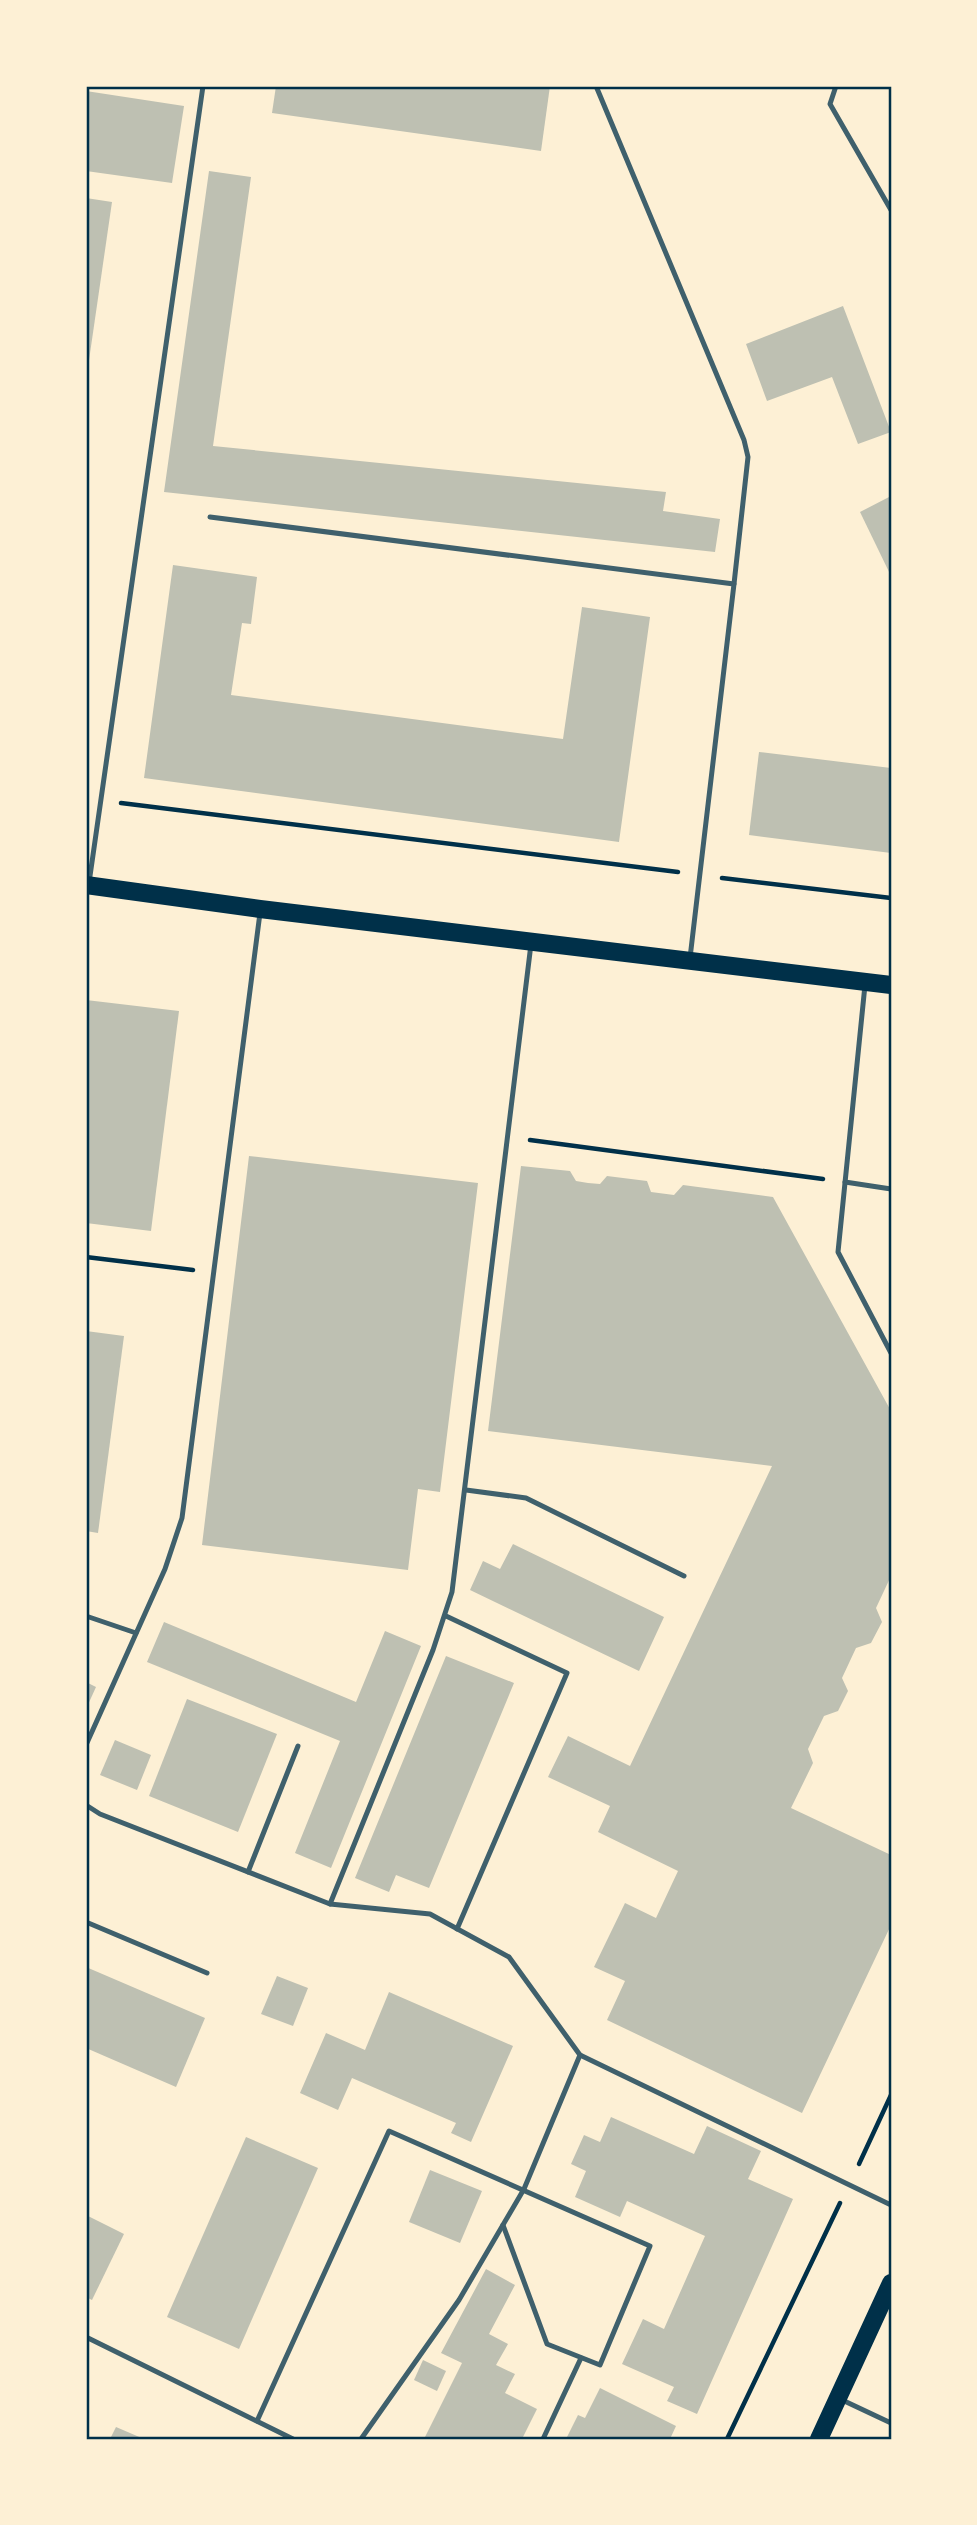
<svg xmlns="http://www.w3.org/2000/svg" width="977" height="2525" font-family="'Golos Text',sans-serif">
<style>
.building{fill:#bec0b2}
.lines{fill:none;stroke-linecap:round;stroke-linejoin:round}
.path{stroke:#003049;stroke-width:4.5}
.service{stroke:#3f606c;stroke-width:5}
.primary{stroke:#003049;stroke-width:18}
.neatline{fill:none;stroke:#003049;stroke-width:2.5}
</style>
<rect width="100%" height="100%" fill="#fdf0d5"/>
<g class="building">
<polygon points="276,86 550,86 541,151 272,113"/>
<polygon points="86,91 184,106 172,183 86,171"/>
<polygon points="209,171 251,177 213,446 666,492 663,511 720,519 715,552 164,492"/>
<polygon points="86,198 112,202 87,374 86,374"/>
<polygon points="843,306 891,432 858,444 832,377 767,401 746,344"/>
<polygon points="891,496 891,576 860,512"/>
<polygon points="173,565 257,577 251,624 242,623 231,695 563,739 582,607 650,617 619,842 144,778"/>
<polygon points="759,752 891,768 891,853 749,835"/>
<polygon points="86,1000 179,1011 151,1231 86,1223"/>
<polygon points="249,1156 478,1183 440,1492 418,1489 408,1570 202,1545"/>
<polygon points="521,1166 570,1171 576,1181 588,1183 600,1184 607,1176 647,1181 651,1192 674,1195 683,1185 773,1197 891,1411 891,1576 876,1608 882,1622 871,1643 856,1648 842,1678 848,1691 838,1711 824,1716 808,1749 813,1763 791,1808 891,1855 891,1925 802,2113 607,2020 625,1981 594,1967 625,1903 656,1918 678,1871 598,1832 610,1806 548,1777 568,1736 630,1766 772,1466 488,1431"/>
<polygon points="86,1331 124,1336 98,1533 86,1531"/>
<polygon points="513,1544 664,1617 639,1671 470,1590 483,1561 500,1569"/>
<polygon points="164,1622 356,1702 385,1631 421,1646 331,1868 295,1853 340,1741 147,1662"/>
<polygon points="446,1656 514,1683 429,1888 396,1875 389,1892 355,1878"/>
<polygon points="86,1682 96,1687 86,1709"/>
<polygon points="187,1699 277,1734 238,1832 149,1796"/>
<polygon points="115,1740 151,1755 137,1790 100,1775"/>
<polygon points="86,1967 205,2018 176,2087 86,2048"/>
<polygon points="277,1976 308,1988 293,2026 261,2014"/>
<polygon points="389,1992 513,2046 471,2142 451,2133 456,2123 352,2078 338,2110 300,2093 326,2033 365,2050"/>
<polygon points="611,2117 694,2154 707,2126 761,2151 748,2179 793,2199 697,2414 667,2401 674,2387 622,2364 643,2319 664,2329 705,2236 627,2201 620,2217 575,2197 586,2171 571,2164 584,2135 600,2142"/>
<polygon points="246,2137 318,2168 239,2349 167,2317"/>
<polygon points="430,2170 482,2191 460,2243 409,2222"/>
<polygon points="86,2215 124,2234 92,2300 86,2297"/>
<polygon points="486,2269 515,2285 489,2334 508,2344 496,2365 515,2374 505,2393 537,2409 522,2439 424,2439 462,2363 441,2353"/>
<polygon points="423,2360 446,2371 437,2391 414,2380"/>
<polygon points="600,2388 676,2426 670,2439 566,2439 578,2415 585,2418"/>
<polygon points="116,2427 144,2439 110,2439"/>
</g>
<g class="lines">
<g class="path">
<polyline points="121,803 678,872"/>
<polyline points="722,878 891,898"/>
<polyline points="530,1140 823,1179"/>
<polyline points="86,1257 193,1270"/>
<polyline points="859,2164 891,2095"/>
<polyline points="727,2439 840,2203"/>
</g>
<g class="service">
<polyline points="596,86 744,440 748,457 734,584"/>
<polyline points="836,86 830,104 891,210"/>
<polyline points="210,517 734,584 690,958"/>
<polyline points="89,883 203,86"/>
<polyline points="865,985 838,1252 891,1353"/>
<polyline points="845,1182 891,1189"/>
<polyline points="466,1490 526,1498 684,1576"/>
<polyline points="86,1616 136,1633"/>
<polyline points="446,1616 567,1673 457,1929"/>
<polyline points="86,1745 165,1569 182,1518 260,913"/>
<polyline points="86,1805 100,1814 330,1904 430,1914 509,1957 580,2055 891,2205"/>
<polyline points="248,1872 298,1746"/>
<polyline points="330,1904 433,1650 452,1592 531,944"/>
<polyline points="86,1922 207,1973"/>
<polyline points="86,2337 293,2439"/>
<polyline points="840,2399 891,2423"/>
<polyline points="257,2421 389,2131 650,2246 600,2365 547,2344 503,2225"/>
<polyline points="361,2439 459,2300 524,2189 580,2055"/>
<polyline points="543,2439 581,2358"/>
</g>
<g class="primary">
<polyline points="86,885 260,909 891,985"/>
<polyline points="819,2439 891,2283"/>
</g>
</g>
<rect width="977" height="2525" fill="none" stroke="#fdf0d5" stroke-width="175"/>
<rect x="88" y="88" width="802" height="2350" class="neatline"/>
</svg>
